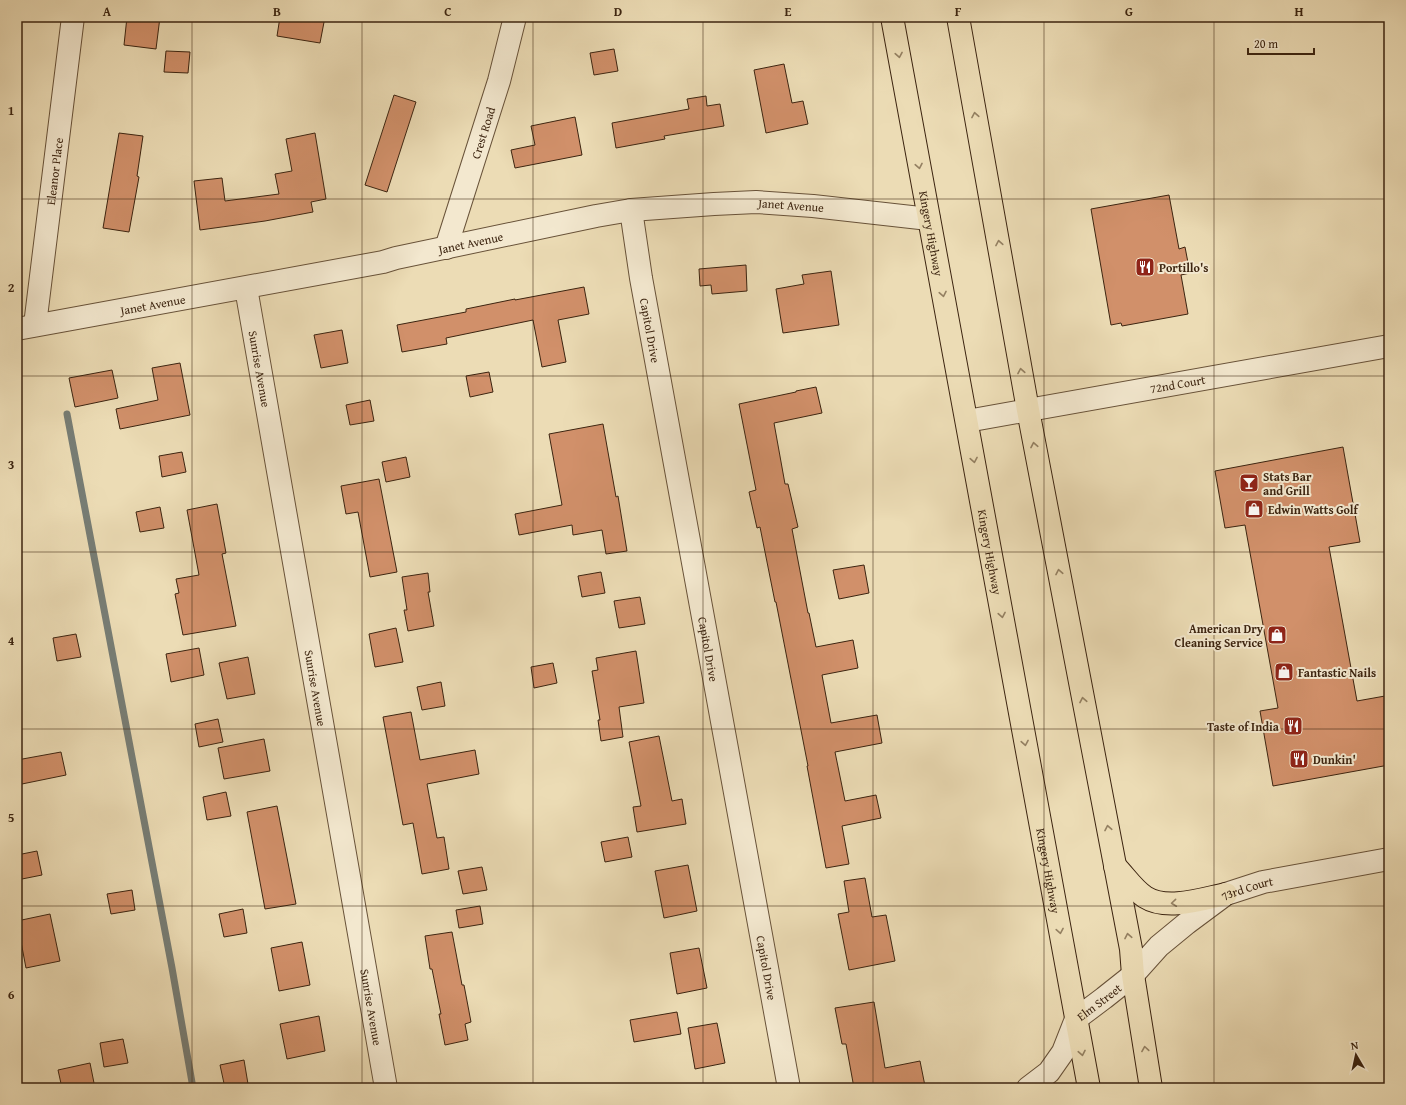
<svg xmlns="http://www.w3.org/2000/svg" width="1406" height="1105" font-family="'Gentium Book Plus',serif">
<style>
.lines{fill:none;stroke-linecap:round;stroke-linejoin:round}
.stream{stroke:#777d75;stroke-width:7}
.building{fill:#d1906a;stroke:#3c2410}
.minor-casing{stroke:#685239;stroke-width:24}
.highway-casing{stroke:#3c2410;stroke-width:24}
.minor{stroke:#f3e8cf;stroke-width:22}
.highway{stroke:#ecdcb5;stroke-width:22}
.oneway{stroke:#948062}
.grid{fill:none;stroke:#3c2410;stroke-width:1;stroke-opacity:0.55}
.labels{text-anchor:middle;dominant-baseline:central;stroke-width:4;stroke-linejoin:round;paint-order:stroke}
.street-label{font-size:12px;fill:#3c2410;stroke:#f3e8cf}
.poi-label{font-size:12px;font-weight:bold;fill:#3c2410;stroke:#f3e8cf;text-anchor:start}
.neatline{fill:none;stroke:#3c2410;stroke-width:1.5}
.grid-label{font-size:13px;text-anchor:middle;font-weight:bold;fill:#3c2410}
</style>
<rect width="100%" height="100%" fill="#ecdcb5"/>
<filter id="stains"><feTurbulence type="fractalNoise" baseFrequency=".005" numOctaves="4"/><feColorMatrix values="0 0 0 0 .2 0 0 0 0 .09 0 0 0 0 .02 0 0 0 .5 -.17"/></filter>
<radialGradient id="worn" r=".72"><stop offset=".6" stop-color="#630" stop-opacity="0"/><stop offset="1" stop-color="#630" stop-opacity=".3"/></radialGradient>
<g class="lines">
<polyline class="stream" points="67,414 172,968 193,1088"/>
</g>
<g class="building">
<polygon points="127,17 160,17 156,49 124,45"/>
<polygon points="280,17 325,17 320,43 277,36"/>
<polygon points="614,49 618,71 594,75 590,53"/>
<polygon points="166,51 190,52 188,73 164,72"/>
<polygon points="784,64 792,103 803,101 808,124 766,133 754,70"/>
<polygon points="394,95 416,102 387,192 365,185"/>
<polygon points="706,96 707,106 720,104 724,126 664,136 665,139 616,148 612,123 689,109 687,99"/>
<polygon points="575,117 582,155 515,168 511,150 535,145 531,126"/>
<polygon points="119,133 143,136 137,176 139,177 129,232 103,228"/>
<polygon points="315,133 326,199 311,202 313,212 265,221 200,230 194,181 222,178 225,201 279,194 275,174 292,171 286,139"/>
<polygon points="1169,195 1179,249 1185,247 1190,273 1181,275 1188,314 1122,326 1121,323 1111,325 1091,209"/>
<polygon points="746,265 747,291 712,294 711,285 700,286 699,269"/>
<polygon points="831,271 839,325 783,333 776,289 804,284 802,275"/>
<polygon points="584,287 589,314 558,320 566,362 542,367 533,320 446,338 447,344 402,352 397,325 466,312 466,309 515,299 515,300"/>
<polygon points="342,330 348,363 321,368 314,335"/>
<polygon points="180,363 190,415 120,429 116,409 158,400 152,368"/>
<polygon points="112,370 118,398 75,407 69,378"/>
<polygon points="489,372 493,392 470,397 466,376"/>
<polygon points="816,387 822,413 774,423 785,484 788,484 798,527 792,529 808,613 809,613 816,647 853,640 858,668 822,675 831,723 877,715 882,743 835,752 845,801 876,795 881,818 842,826 849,864 826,868 807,766 808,766 776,602 775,602 760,527 757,528 749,492 756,490 739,404 796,392 796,391"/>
<polygon points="370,400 374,421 350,425 346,405"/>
<polygon points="603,424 616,497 618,496 627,551 606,554 602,530 573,535 572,525 519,535 515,514 562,505 549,434"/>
<polygon points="1343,447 1360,542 1329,547 1357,701 1385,696 1389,720 1389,765 1273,786 1260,711 1278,708 1245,525 1225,528 1215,471"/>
<polygon points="182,452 186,472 162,477 159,456"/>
<polygon points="406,457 410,477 386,482 382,462"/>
<polygon points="379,479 397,572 370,577 358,512 346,514 341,486"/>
<polygon points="217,504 226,553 222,554 236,626 183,635 175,594 179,593 176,579 199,575 187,510"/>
<polygon points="160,507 164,528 140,532 136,512"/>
<polygon points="864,565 869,593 839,599 833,570"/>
<polygon points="601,572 605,593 582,597 578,576"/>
<polygon points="428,573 430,592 428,592 434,626 408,631 404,610 407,610 402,577"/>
<polygon points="640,597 645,624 619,628 614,601"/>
<polygon points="396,628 403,662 375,667 369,634"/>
<polygon points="76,634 81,657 57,661 53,638"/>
<polygon points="199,648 204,675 171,682 166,654"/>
<polygon points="636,651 644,703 619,707 623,737 601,741 598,720 600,720 592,671 598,670 596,658"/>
<polygon points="248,657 255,694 227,699 219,663"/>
<polygon points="553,663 557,683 534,688 531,667"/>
<polygon points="441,682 445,706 422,710 417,687"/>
<polygon points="411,712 420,760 475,750 479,774 427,784 437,838 444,837 449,869 422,874 413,823 403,825 383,717"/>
<polygon points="218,719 223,742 199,747 195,724"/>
<polygon points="659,736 672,801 682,799 686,824 637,832 633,807 641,806 629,742"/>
<polygon points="264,739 270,771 224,779 218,748"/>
<polygon points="61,752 66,775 17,785 17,760"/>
<polygon points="226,792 231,816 207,820 203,797"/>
<polygon points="277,806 296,904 265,909 247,812"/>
<polygon points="628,837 632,857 605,862 601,842"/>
<polygon points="37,851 42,875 17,880 17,855"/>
<polygon points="688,865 697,911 664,918 655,871"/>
<polygon points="482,867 487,890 463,894 458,871"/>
<polygon points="865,878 872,917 886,915 895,961 849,970 838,914 849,912 844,881"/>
<polygon points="132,890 135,910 111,914 107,894"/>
<polygon points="480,906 483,924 459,928 456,910"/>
<polygon points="243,909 247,933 224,937 219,914"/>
<polygon points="50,914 60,961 26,968 17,921"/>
<polygon points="452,932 462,985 464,985 471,1022 465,1024 468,1040 445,1045 439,1014 441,1014 432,969 430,969 425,936"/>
<polygon points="302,942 310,985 279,991 271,948"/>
<polygon points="699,948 707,988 677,994 670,953"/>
<polygon points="874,1002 885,1068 920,1061 925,1086 913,1088 854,1088 846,1044 842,1044 835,1008"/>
<polygon points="677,1012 681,1034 634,1042 630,1020"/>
<polygon points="319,1016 325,1051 287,1059 280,1024"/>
<polygon points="717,1023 725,1063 695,1069 688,1028"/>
<polygon points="123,1039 128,1063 104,1067 100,1043"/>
<polygon points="244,1060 248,1084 225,1088 220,1065"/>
<polygon points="90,1063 95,1088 62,1088 58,1070"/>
</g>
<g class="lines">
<g class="minor-casing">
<g id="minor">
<path id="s1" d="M631 210 641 278 789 1088"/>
<path id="s2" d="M446 248 499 81 515 17"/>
<path id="s3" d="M246 288 386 1088"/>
<path id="s4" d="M35 325 73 17"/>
<path id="s5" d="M17 329 383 262 396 258 596 216 631 210 714 204 756 202 813 206 929 219"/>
<path id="s6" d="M967 421 1389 346"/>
<path id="s7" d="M1028 1088 1049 1072 1063 1052 1076 1019 1104 998 1133 975 1159 946 1187 923 1226 894 1263 882 1389 859"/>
</g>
</g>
<g class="highway-casing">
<g id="highway">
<path id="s8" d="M892 17 1089 1088"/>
<polyline points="958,17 1028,410 1131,949 1133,975 1151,1088"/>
<path d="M1115 866C1125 876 1133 889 1145 897 1167 911 1202 899 1226 894"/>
</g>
</g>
<use href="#minor" class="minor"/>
<use href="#highway" class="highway"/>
</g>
<defs><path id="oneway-chevron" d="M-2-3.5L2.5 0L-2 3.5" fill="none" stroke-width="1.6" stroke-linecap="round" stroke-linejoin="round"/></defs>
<g class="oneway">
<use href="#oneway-chevron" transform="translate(899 55) rotate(80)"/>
<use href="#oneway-chevron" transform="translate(975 115) rotate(-100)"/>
<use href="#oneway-chevron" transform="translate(919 166) rotate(79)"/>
<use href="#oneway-chevron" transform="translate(999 243) rotate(-100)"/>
<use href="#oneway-chevron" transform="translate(943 294) rotate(79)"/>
<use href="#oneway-chevron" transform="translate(1021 371) rotate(-100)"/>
<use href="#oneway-chevron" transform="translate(1034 445) rotate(-101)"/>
<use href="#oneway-chevron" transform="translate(974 460) rotate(80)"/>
<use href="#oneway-chevron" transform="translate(1059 572) rotate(-101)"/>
<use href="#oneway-chevron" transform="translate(1002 615) rotate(80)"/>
<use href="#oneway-chevron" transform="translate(1083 700) rotate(-101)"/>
<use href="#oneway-chevron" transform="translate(1025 743) rotate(80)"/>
<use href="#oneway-chevron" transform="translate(1108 828) rotate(-101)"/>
<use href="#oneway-chevron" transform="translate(1174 903) rotate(174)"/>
<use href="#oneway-chevron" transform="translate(1060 931) rotate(80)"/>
<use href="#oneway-chevron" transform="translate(1128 936) rotate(-101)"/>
<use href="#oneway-chevron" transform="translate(1145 1049) rotate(-99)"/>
<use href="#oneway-chevron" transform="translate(1082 1053) rotate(79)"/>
</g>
<path class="grid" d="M192 17V1088M362 17V1088M533 17V1088M703 17V1088M873 17V1088M1044 17V1088M1214 17V1088M17 199H1389M17 376H1389M17 552H1389M17 729H1389M17 906H1389"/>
<defs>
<g id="restaurant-square" transform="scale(1)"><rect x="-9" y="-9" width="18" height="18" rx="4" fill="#8f2418" stroke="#f3e8cf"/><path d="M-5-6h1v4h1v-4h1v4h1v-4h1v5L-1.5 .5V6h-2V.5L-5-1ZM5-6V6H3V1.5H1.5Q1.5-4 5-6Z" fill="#fff"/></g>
<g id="bar-square" transform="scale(1)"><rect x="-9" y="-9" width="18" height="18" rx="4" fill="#8f2418" stroke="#f3e8cf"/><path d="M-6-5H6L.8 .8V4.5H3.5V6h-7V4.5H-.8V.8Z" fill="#fff"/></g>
<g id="shop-square" transform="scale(1)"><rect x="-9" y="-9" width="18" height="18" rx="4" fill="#8f2418" stroke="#f3e8cf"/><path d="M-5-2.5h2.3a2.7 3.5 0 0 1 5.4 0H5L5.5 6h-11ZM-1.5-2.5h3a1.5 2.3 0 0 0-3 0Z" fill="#fff"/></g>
</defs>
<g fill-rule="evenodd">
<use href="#restaurant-square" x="1145" y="267"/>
<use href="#bar-square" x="1249" y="483"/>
<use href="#shop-square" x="1254" y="509"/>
<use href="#shop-square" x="1277" y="635"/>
<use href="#shop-square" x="1284" y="672"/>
<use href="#restaurant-square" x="1293" y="726"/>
<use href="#restaurant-square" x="1299" y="759"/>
</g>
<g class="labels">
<g class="street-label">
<text stroke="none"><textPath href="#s2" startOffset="121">Crest Road</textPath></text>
<text stroke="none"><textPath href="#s4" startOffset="155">Eleanor Place</textPath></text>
<text stroke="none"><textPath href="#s5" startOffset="786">Janet Avenue</textPath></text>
<text stroke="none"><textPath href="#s8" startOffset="220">Kingery Highway</textPath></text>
<text stroke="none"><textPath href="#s5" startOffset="462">Janet Avenue</textPath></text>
<text stroke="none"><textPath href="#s5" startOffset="138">Janet Avenue</textPath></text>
<text stroke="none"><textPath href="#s1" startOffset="122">Capitol Drive</textPath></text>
<text stroke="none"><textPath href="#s3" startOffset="82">Sunrise Avenue</textPath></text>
<text stroke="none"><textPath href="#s6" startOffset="214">72nd Court</textPath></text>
<text stroke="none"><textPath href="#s8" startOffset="544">Kingery Highway</textPath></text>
<text stroke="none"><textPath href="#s1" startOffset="446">Capitol Drive</textPath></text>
<text stroke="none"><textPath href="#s3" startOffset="406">Sunrise Avenue</textPath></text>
<text stroke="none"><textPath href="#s8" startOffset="868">Kingery Highway</textPath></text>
<text stroke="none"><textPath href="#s7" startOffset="304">73rd Court</textPath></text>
<text stroke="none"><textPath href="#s1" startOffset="770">Capitol Drive</textPath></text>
<text stroke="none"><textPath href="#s7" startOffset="115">Elm Street</textPath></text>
<text stroke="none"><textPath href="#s3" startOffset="730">Sunrise Avenue</textPath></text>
</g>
<g class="poi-label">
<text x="1159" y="267">Portillo's</text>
<text x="1263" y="476">Stats Bar<tspan x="1263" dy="14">and Grill</tspan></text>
<text x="1268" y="509">Edwin Watts Golf</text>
<text x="1263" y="628" text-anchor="end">American Dry<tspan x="1263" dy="14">Cleaning Service</tspan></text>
<text x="1298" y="672">Fantastic Nails</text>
<text x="1279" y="726" text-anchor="end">Taste of India</text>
<text x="1313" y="759">Dunkin'</text>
</g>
</g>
<rect width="1406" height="1105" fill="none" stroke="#ecdcb5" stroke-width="44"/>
<g transform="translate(1356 1055) rotate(351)" stroke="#f3e8cf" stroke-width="3" paint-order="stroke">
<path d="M0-3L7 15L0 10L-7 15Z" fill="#3c2410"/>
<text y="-6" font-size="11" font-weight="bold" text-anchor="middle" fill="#3c2410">N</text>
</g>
<path d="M1248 48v6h66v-6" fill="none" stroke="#3c2410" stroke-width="2"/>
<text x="1254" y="48" font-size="12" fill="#3c2410" stroke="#f3e8cf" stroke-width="3" paint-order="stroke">20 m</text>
<rect x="22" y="22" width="1362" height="1061" class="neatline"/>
<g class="grid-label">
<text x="107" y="16">A</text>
<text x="277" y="16">B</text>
<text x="448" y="16">C</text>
<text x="618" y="16">D</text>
<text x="788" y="16">E</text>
<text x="958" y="16">F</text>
<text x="1129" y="16">G</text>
<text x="1299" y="16">H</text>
<text x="11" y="115">1</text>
<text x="11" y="292">2</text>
<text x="11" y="469">3</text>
<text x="11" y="645">4</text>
<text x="11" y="822">5</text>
<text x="11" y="999">6</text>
</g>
<rect width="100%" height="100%" filter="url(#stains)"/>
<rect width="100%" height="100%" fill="url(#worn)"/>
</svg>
